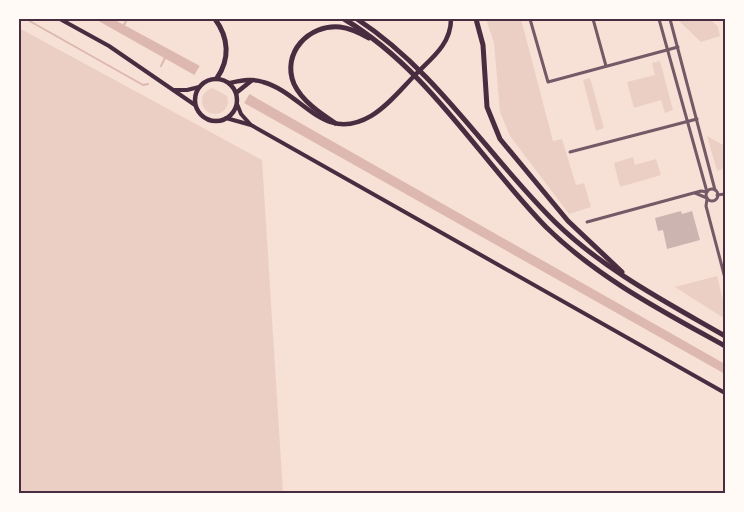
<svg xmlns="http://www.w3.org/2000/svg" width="744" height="512" font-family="Manrope,sans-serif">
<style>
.green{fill:#ebcfc5}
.water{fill:#dcb8b0}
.pier{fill:#f7e1d7}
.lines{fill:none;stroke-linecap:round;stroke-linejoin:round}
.stream{stroke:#dcb8b0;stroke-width:2}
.building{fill:#ccb4b1}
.minor{stroke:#755966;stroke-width:3}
.secondary{stroke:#4a2c40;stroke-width:4}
.primary{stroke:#4a2c40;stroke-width:4.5}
.trunk{stroke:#4a2c40;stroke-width:5}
.neatline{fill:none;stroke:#4a2c40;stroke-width:2}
</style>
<rect width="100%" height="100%" fill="#f7e1d7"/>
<g class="green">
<polygon points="486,19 521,19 553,141 562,139 576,185 584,183 591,207 569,214 510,136 500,112 494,43"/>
<polygon points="677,19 710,19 718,27 720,36 701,42"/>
<polygon points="19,28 262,160 283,493 19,493"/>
<polygon points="660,61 673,110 665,113 661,100 634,108 627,82 655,75 652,63"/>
<polygon points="590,78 604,128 596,131 583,80"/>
<circle cx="215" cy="101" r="13"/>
<polygon points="707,136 725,146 725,168 717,171"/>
<polygon points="633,157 635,165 656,159 661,175 620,187 614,163"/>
<polygon points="717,276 724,304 725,319 675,287"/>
</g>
<polygon class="water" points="95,19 113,19 200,66 725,364 725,374"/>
<polygon class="pier" points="201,64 250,93 243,105 193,77"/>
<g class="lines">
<g class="stream">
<polyline points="26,19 143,85 148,84"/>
<polyline points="124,25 127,19"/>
<polyline points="161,66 165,58"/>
</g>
</g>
<polygon class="building" points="681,211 682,214 692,211 700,240 667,249 663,230 658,231 655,218"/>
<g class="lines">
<g class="minor">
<polyline points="530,19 548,82 678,47"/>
<polyline points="593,19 606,66"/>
<polyline points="670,19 715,190"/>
<polyline points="570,152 697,119"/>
<circle cx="712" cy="195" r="6"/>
<polyline points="695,193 707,198"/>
<polyline points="717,195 725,194"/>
<polyline points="707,199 706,206 725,278"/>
<polyline points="587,222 701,191 707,192 659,19"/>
</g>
<g class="secondary">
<polyline points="60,19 109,46 195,105"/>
<polyline points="174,90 187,90 199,87"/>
<polyline points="237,104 241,114 250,124"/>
<polyline points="226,118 251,125 725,393"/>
</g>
<g class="primary">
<circle cx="216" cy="100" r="21"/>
<path d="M229 83C240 81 252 78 263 82 303 93 323 144 371 116 388 106 402 88 416 74 432 58 451 44 451 19"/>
<polyline points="236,93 251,81"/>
</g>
<g class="trunk">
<path d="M215 19C229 38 230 59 217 78"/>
<path d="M344 19C429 70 478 157 546 227 598 278 662 311 725 346"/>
<path d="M357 19C438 72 487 155 555 222 604 270 666 302 725 336"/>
<polyline points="476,19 483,45 487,107 500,139 568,221 622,272"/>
<path d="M335 123C320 113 302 101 294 84 281 53 309 24 340 27 350 28 360 33 369 38"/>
</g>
</g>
<rect width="744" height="512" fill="none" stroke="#fffaf5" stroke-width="40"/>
<rect x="20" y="20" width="704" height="472" class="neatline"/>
</svg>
